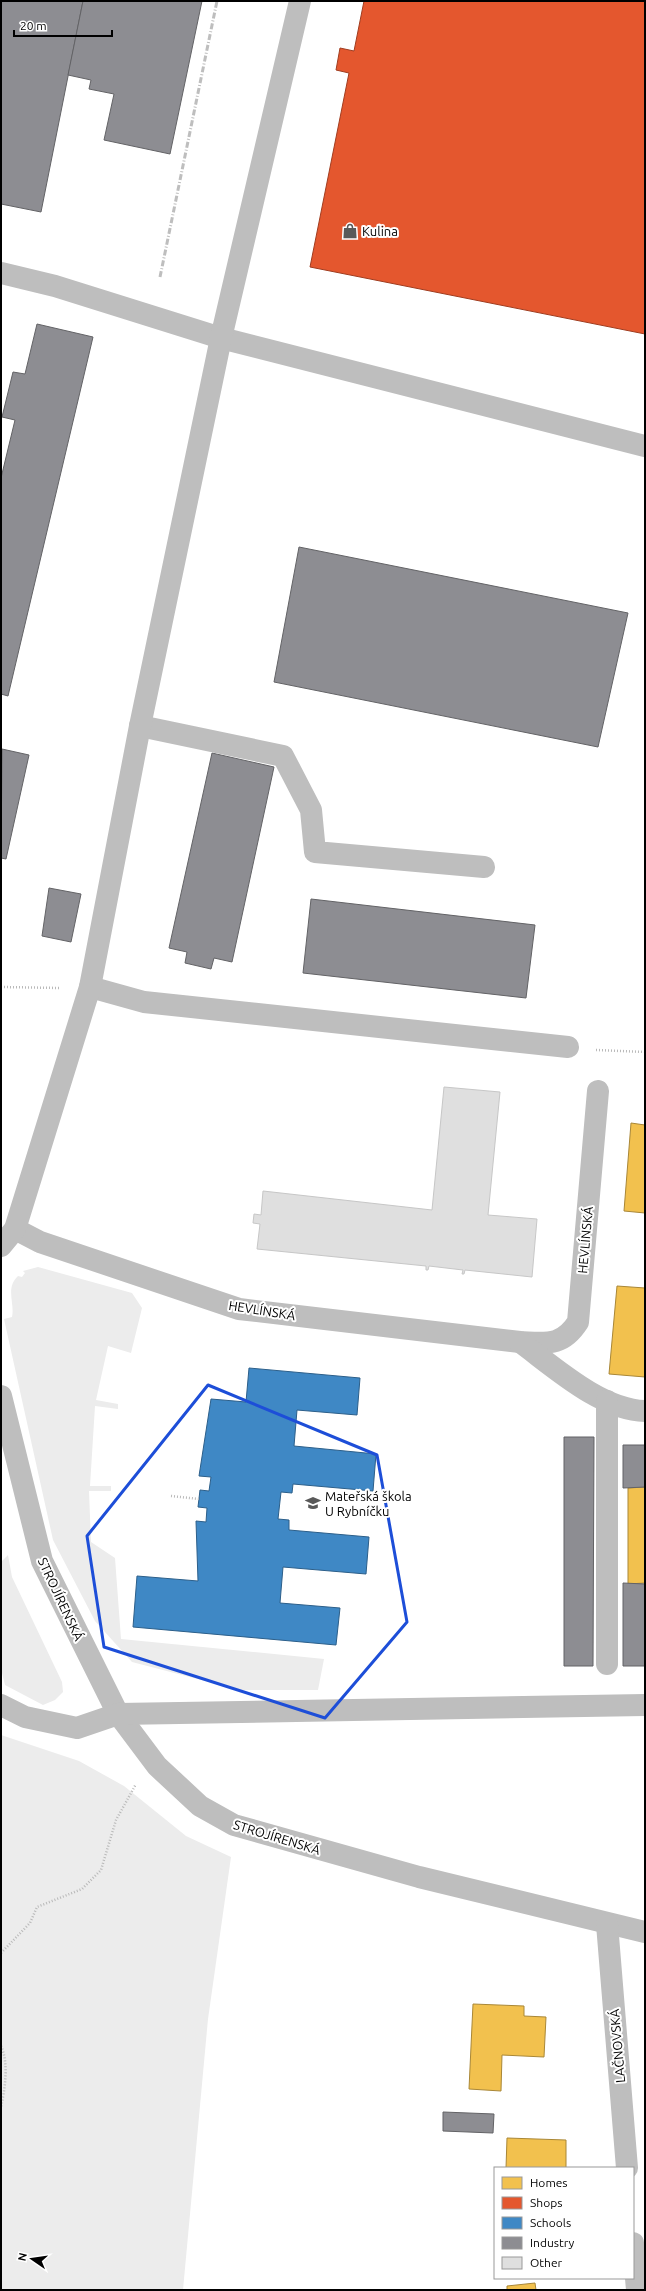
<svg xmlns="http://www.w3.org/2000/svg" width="646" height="2291" font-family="Ubuntu,sans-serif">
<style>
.green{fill:#ececec}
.homes{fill:#f2c14e;stroke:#a98737}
.shops{fill:#e4572e;stroke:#a03d20}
.schools{fill:#3f88c5;stroke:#2c5f8a}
.industry{fill:#8d8d92;stroke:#636366}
.building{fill:#dfdfdf;stroke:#c7c7c7}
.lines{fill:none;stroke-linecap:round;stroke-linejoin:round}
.path{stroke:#b9b9b9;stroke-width:2.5;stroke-dasharray:1 2;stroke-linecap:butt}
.minor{stroke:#bebebe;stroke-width:22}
.rail{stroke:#bebebe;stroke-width:3;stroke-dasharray:6 2 1 2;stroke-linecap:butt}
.marked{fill:none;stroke:#1d4ed8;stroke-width:3;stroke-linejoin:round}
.labels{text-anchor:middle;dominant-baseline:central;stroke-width:4;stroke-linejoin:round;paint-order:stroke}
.poi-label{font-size:13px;fill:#000;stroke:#fff;text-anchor:start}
.street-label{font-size:13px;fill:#000;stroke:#fff}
</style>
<rect width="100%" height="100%" fill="#fff"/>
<g class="green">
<path d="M38 1267 132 1293 142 1308 131 1353 108 1346 96 1400 118 1404V1409L95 1406 90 1486H111V1491H89L91 1542 115 1558 121 1639 324 1659 318 1690H240L132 1662 95 1621 53 1540 4 1319 12 1317C15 1303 5 1288 18 1276L22 1277 25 1273 23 1271Z"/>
<polygon points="8,1555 12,1577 62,1682 63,1692 55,1700 43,1705 5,1685 1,1669 1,1562"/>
<polygon points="1,1735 79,1761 124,1786 186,1836 231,1857 208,2019 183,2290 1,2290"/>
</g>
<g class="homes">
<polygon points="631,1123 645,1125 645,1213 624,1211"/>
<polygon points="617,1286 645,1288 645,1377 609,1374"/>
<polygon points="645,1487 645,1583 628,1584 628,1488"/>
<polygon points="473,2004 524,2006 524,2016 546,2017 544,2057 502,2055 501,2091 469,2089"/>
<polygon points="507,2138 566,2140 566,2168 506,2168"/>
<polygon points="535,2283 536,2290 507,2290 507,2286"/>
</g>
<polygon class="shops" points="364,1 645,1 645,334 310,267 349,73 336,70 340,48 354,51"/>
<polygon class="schools" points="249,1368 360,1378 357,1415 297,1410 294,1446 376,1454 373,1491 293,1484 292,1493 281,1492 278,1519 289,1520 289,1530 369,1537 366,1574 283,1567 280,1603 340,1608 336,1645 133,1627 137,1576 198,1581 196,1521 206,1522 207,1508 198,1507 200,1490 209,1491 211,1477 199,1476 211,1399 246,1402"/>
<g class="industry">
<polygon points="1,1 83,1 41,212 1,204"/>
<polygon points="83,1 202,1 170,154 104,140 114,94 89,89 91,80 68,75"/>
<polygon points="37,324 93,337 8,696 1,694 1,478 15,420 2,417 13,372 25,374"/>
<polygon points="299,547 628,613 598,747 274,682"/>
<polygon points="2,749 29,755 6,859 1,858"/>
<polygon points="212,753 274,767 232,962 214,958 211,969 185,963 187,952 169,948"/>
<polygon points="49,888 81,894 71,942 42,936"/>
<polygon points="311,899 535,925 526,998 303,973"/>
<polygon points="564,1437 594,1437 593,1666 564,1666"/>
<polygon points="623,1445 645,1445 645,1487 623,1488"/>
<polygon points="623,1583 645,1584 645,1666 623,1666"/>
<polygon points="443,2112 494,2114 493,2133 443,2131"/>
</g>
<polygon class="building" points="444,1087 500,1092 488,1215 537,1219 532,1277 465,1270 464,1274 462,1274 463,1270 429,1266 428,1270 426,1270 426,1266 257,1249 260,1224 253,1223 254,1214 261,1215 263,1191 432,1210"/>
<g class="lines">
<g class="path">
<polyline points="1,987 60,988"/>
<polyline points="596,1050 645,1052"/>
<polyline points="171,1496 199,1499"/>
<polyline points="1,1953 30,1923 37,1907 82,1889 101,1870 116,1820 136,1784"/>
<path d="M1 2046C9 2063 5 2089 1 2107"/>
</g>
<g class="minor">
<polyline points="1,273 55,286 221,338 645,446"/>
<polyline points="140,726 283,756 311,810 315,852 484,867"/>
<polyline points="90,987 144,1002 568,1047"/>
<path d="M15 1229 40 1242 239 1309 520 1342C546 1343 562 1347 578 1322L598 1091"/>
<polyline points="1,1246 15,1229 90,987 140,726 221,338 300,1"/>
<path d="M520 1342C554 1367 601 1410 645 1411"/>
<polyline points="1,1396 42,1561 118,1714 157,1766 200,1806 234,1825 419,1877 645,1932"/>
<polyline points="607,1664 607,1401"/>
<polyline points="1,1705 25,1717 77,1728 118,1714 645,1705"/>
<polyline points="607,1924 627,2168"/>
<polyline points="633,2243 637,2290"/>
</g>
<polyline class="rail" points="160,277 217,1"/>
</g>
<path class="marked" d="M208 1385 377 1455 407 1622 325 1718 104 1647 87 1536Z"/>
<defs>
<g id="shop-bare" transform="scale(1.2)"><path d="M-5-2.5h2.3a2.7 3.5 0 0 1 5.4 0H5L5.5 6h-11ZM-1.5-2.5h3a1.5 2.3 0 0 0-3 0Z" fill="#595959" stroke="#fff" stroke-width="2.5" paint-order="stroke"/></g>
<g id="school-bare" transform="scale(1.2)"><path d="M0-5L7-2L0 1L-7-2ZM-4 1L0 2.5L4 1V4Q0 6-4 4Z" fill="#595959" stroke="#fff" stroke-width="2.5" paint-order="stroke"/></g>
</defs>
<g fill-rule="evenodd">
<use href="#shop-bare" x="350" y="231"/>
<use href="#school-bare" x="313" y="1503"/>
</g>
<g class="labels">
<g class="poi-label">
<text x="362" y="231">Kulina</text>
<text x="325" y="1496">Mateřská škola<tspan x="325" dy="15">U Rybníčku</tspan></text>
</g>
<g class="street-label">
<text transform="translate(585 1240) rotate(-85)">HEVLÍNSKÁ</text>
<text transform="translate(262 1310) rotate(9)">HEVLÍNSKÁ</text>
<text transform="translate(61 1599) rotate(65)">STROJÍRENSKÁ</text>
<text transform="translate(277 1837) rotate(17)">STROJÍRENSKÁ</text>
<text transform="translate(617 2046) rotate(-95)">LAČNOVSKÁ</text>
</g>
</g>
<rect width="646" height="2291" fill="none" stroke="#000000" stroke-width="4"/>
<rect x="494" y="2167" width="140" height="112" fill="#ffffff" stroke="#999999"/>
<rect x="502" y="2177" width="20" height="12" fill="#f2c14e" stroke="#999999"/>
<text x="530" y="2187" font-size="12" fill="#000000">Homes</text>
<rect x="502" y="2197" width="20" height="12" fill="#e4572e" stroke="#999999"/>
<text x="530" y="2207" font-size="12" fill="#000000">Shops</text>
<rect x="502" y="2217" width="20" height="12" fill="#3f88c5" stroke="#999999"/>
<text x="530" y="2227" font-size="12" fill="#000000">Schools</text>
<rect x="502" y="2237" width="20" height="12" fill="#8d8d92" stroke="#999999"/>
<text x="530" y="2247" font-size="12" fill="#000000">Industry</text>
<rect x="502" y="2257" width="20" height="12" fill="#dfdfdf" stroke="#999999"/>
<text x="530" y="2267" font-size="12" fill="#000000">Other</text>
<g transform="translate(32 2259) rotate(283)" stroke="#ffffff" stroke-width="3" paint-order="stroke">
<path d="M0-3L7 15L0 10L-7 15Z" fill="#000000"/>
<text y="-6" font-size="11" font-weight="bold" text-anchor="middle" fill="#000000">N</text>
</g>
<path d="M14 30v6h98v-6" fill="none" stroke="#000000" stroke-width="2"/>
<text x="20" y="30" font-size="12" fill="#000000" stroke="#ffffff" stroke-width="3" paint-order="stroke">20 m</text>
</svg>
